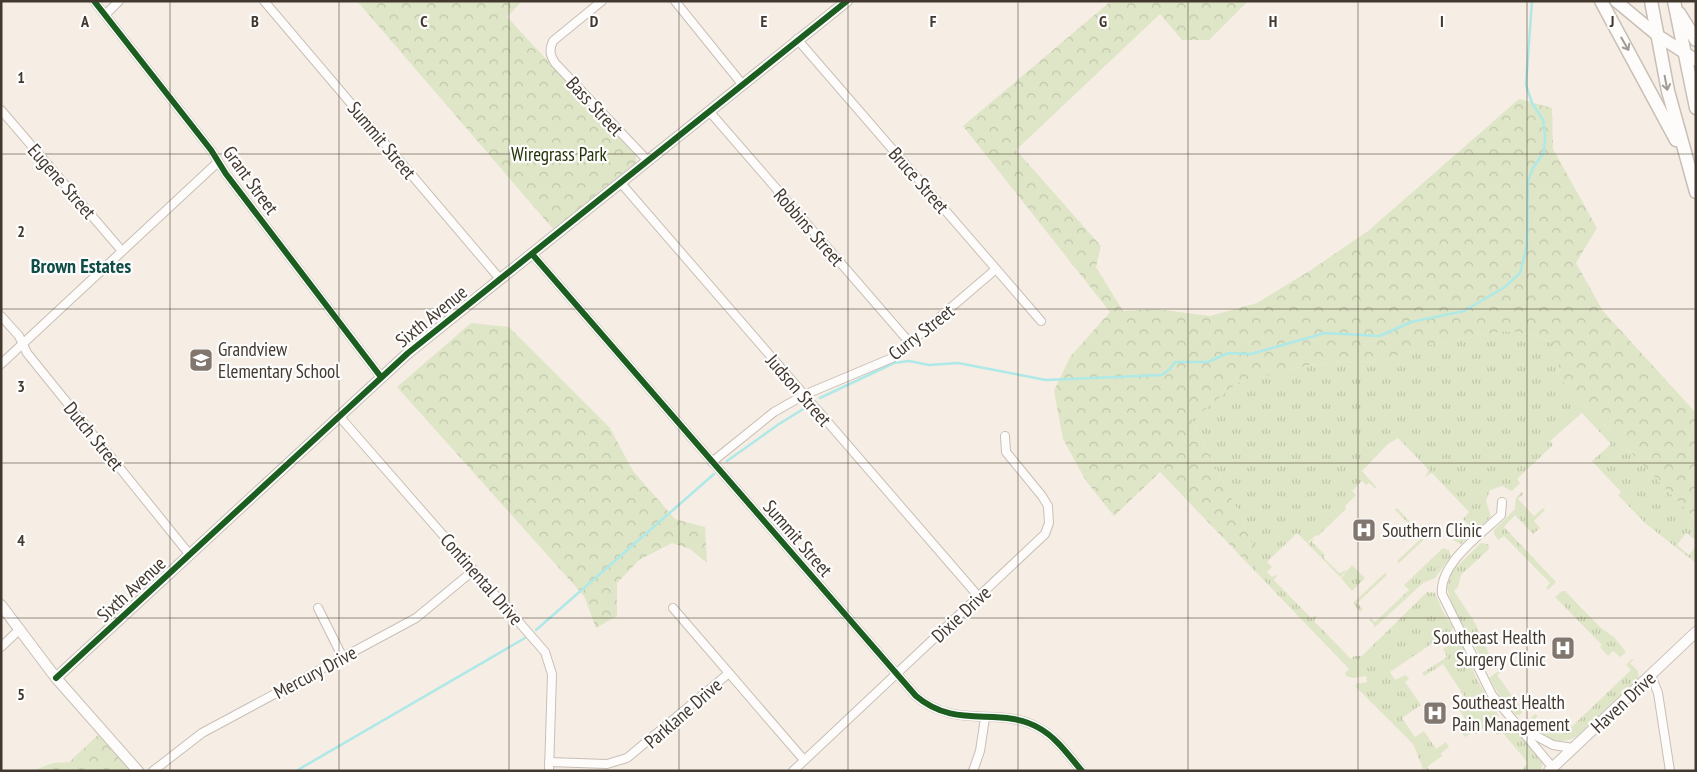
<svg xmlns="http://www.w3.org/2000/svg" width="1697" height="772" font-family="'PT Sans Narrow',sans-serif">
<style>
.grass{fill:url(#grass-tufts)}
.forest{fill:url(#forest-crowns)}
.lines{fill:none;stroke-linecap:round;stroke-linejoin:round}
.stream{stroke:#aee9e8;stroke-width:2.5}
.minor-casing{stroke:#c8bfb6;stroke-width:10}
.tertiary-casing{stroke:#c8bfb6;stroke-width:12}
.secondary-casing{stroke:#c8bfb6;stroke-width:14}
.primary-casing{stroke:#c8bfb6;stroke-width:15}
.minor{stroke:#fefcfb;stroke-width:8}
.tertiary{stroke:#fefcfb;stroke-width:10}
.secondary{stroke:#fefcfb;stroke-width:11}
.primary{stroke:#fefcfb;stroke-width:12}
.cycleway-casing{stroke:#fdfdfd;stroke-width:9}
.cycleway{stroke:#1b5e20;stroke-width:6}
.oneway{stroke:#a09a94}
.grid{fill:none;stroke:#43382e;stroke-width:1;stroke-opacity:0.55}
.labels{text-anchor:middle;dominant-baseline:central;stroke-width:4.5;stroke-linejoin:round;paint-order:stroke}
.street-label{font-size:19px;fill:#43382e;stroke:#fdfdfd}
.park-label{font-size:19px;fill:#243306;stroke:#fdfdfd}
.poi-label{font-size:19px;fill:#43382e;stroke:#fdfdfd;text-anchor:start}
.neighbourhood-label{font-size:20px;font-weight:bold;fill:#114d47;stroke:#fdfdfd}
.grid-label{font-size:16px;text-anchor:middle;font-weight:bold;fill:#43382e;stroke:#fdfdfd;stroke-width:4.5;stroke-linejoin:round;paint-order:stroke}
</style>
<defs>
<pattern id="grass-tufts" width="24" height="20" patternUnits="userSpaceOnUse" patternTransform="scale(1.25)"><rect width="24" height="20" fill="#dfe6c7"/><path d="M3 7l-1-3M5 7V3M7 7l1-3M15 17l-1-3M17 17v-4M19 17l1-3" fill="none" stroke="#c1c6ab"/></pattern>
<pattern id="forest-crowns" width="20" height="18" patternUnits="userSpaceOnUse" patternTransform="scale(1.25)"><rect width="20" height="18" fill="#dfe6c7"/><path d="M2 6a3 3 0 1 1 6 0M12 15a3 3 0 1 1 6 0" fill="none" stroke="#c1c6ab"/></pattern>
</defs>
<rect width="100%" height="100%" fill="#f6ede4"/>
<g class="grass">
<polygon points="1505,331 1531,334 1551,342 1559,360 1558,377 1696,520 1696,540 1686,533 1677,545 1689,555 1696,546 1696,563 1645,523 1618,495 1621,492 1592,461 1611,444 1582,413 1550,441 1553,445 1517,479 1520,483 1512,491 1502,486 1490,490 1486,501 1491,517 1461,544 1453,540 1452,533 1455,531 1459,534 1469,525 1463,519 1469,512 1432,473 1425,477 1429,470 1398,438 1388,444 1362,471 1377,488 1376,489 1369,483 1366,485 1362,481 1352,491 1356,495 1345,506 1346,509 1318,536 1316,535 1307,543 1297,533 1267,562 1272,567 1267,572 1272,577 1278,574 1274,580 1311,618 1317,615 1314,621 1351,659 1354,656 1362,656 1427,592 1435,593 1443,612 1453,627 1452,630 1390,672 1395,680 1406,675 1409,679 1405,682 1421,705 1402,718 1415,737 1424,731 1436,749 1446,742 1449,747 1441,753 1442,756 1427,767 1430,771 1424,771 1413,744 1356,687 1356,684 1367,682 1366,676 1353,678 1346,676 1345,673 1349,669 1253,569 1258,559 1237,509 1192,420 1237,383 1309,365 1355,361 1380,362 1423,346"/>
<polygon points="1522,492 1523,494 1518,499 1534,516 1543,508 1545,510 1534,521 1540,528 1533,534 1515,515 1504,527 1556,582 1548,590 1546,588 1550,583 1504,536 1498,540 1494,534 1494,530 1515,509 1516,498"/>
<polygon points="1397,508 1417,529 1404,541 1398,536 1410,525 1395,510"/>
<polygon points="1429,531 1431,531 1438,539 1430,534 1399,563 1397,561"/>
<polygon points="1315,537 1312,542 1325,555 1323,557 1339,573 1347,570 1340,577 1308,544"/>
<polygon points="1481,543 1488,544 1489,549 1461,575 1458,587 1454,591 1475,623 1491,658 1498,657 1485,665 1452,605 1447,588 1452,571"/>
<polygon points="1443,548 1449,550 1451,556 1435,578 1423,583 1375,627 1369,618 1375,622 1409,590 1404,585"/>
<polygon points="1352,565 1365,578 1352,591 1341,578"/>
<polygon points="1385,573 1387,575 1357,603 1363,609 1360,612 1353,603"/>
<polygon points="1562,591 1565,591 1600,627 1614,637 1626,652 1620,657 1613,651 1608,656 1600,647 1602,645 1555,597"/>
<polygon points="1455,641 1462,643 1477,680 1499,716 1476,734 1474,731 1465,737 1461,732 1470,726 1458,708 1468,702 1443,664 1424,676 1422,673 1447,657 1443,649"/>
<path d="M1632 659H1634L1630 663 1638 671 1639 678 1576 737C1557 747 1543 736 1528 726L1527 722 1535 714 1538 716 1534 720 1550 733 1558 728 1565 733 1631 670 1626 665Z"/>
<polygon points="1501,669 1503,671 1497,675 1521,708 1525,705 1527,707 1520,715 1516,715 1504,703 1489,678"/>
<path d="M1506 726C1513 726 1537 752 1541 759 1544 763 1542 767 1540 771H1525L1523 768 1528 763 1503 733 1496 735V732Z"/>
</g>
<g class="forest">
<polygon points="357,1 522,1 507,17 636,156 636,163 553,229"/>
<polygon points="1111,1 1248,1 1209,40 1182,40 1160,14 1016,150 1101,246 1096,267 1123,311 1156,309 1210,316 1257,303 1311,270 1368,231 1519,99 1552,108 1553,149 1597,228 1576,263 1603,311 1696,413 1696,520 1558,377 1559,360 1551,342 1531,334 1505,331 1423,346 1380,362 1354,361 1309,365 1237,383 1192,420 1237,509 1259,560 1253,569 1160,472 1114,516 1086,481 1063,439 1054,391 1070,357 1110,312 963,126"/>
<polygon points="471,323 509,327 610,428 633,471 675,519 705,527 707,563 690,549 672,543 639,560 617,583 617,616 596,628 584,596 397,387"/>
<polygon points="98,735 131,771 32,771 53,763 69,762"/>
</g>
<g class="lines">
<g class="stream">
<polyline points="820,398 894,363 909,361 929,365 958,363 1046,380 1162,375 1170,369 1175,362 1208,362 1228,353 1251,354 1325,333 1380,336 1411,322 1464,311 1505,287 1520,273 1527,246 1528,181 1533,168 1544,152 1545,136 1543,120 1532,103 1526,85 1532,1"/>
<polyline points="727,461 779,424 805,408"/>
<polyline points="536,630 714,474"/>
<polyline points="296,771 525,638"/>
</g>
<g class="minor-casing">
<g id="minor">
<polyline points="94,1 211,150 226,174 381,377"/>
<polyline points="264,1 500,279"/>
<path d="M602 1 553 41C549 50 550 55 555 63L647 160"/>
<polyline points="675,1 742,84"/>
<polyline points="106,14 119,1"/>
<polyline points="797,39 1041,321"/>
<polyline points="1,110 122,251"/>
<polyline points="709,111 910,343"/>
<polyline points="620,182 979,597"/>
<path d="M532 254 916 696C957 731 999 705 1039 728 1057 738 1069 756 1082 771"/>
<polyline points="1,316 19,336 27,353 190,555"/>
<polyline points="1,364 218,162"/>
<polyline points="339,416 545,652 552,674 549,771"/>
<polyline points="712,462 774,412 804,395 892,358 996,269"/>
<path d="M1502 502 1501 515C1480 535 1439 564 1442 594L1492 695 1553 768"/>
<polyline points="318,608 343,658"/>
<polyline points="673,608 804,760"/>
<polyline points="1,647 20,629"/>
<polyline points="1651,675 1658,693 1670,771"/>
<polyline points="1521,728 1553,745 1573,748"/>
<polyline points="549,762 607,764 627,758 729,673"/>
<polyline points="153,771 202,733 416,618 474,570"/>
<polyline points="793,771 1045,534 1049,523 1048,506 1042,496 1006,452 1005,436"/>
<polyline points="973,771 980,751 985,718"/>
</g>
</g>
<g class="tertiary-casing">
<g id="tertiary">
<polyline points="1,605 56,678 138,771"/>
<polyline points="56,678 408,353 847,1"/>
<polyline points="1549,771 1696,632"/>
</g>
</g>
<g class="secondary-casing">
<polyline id="secondary" points="1616,1 1657,35 1696,60"/>
</g>
<g class="primary-casing">
<g id="primary">
<polyline points="1601,1 1676,140"/>
<polyline points="1651,1 1668,91 1696,192"/>
<polyline points="1674,1 1696,108"/>
<polyline points="1679,13 1696,40"/>
</g>
</g>
<use href="#minor" class="minor"/>
<use href="#tertiary" class="tertiary"/>
<use href="#secondary" class="secondary"/>
<use href="#primary" class="primary"/>
<g class="cycleway-casing">
<g id="cycleway">
<polyline points="94,1 211,150 226,174 381,377"/>
<path d="M532 254 916 696C957 731 999 705 1039 728 1057 738 1069 756 1082 771"/>
<polyline points="56,678 408,353 847,1"/>
</g>
</g>
<use href="#cycleway" class="cycleway"/>
</g>
<defs><path id="oneway-shaft" d="M-6 0H5M1.5-3L5.5 0L1.5 3" fill="none" stroke-width="1.6" stroke-linecap="round" stroke-linejoin="round" transform="scale(1.25)"/></defs>
<g class="oneway">
<use href="#oneway-shaft" transform="translate(1625 44) rotate(60)"/>
<use href="#oneway-shaft" transform="translate(1666 83) rotate(79)"/>
</g>
<path class="grid" d="M170 1V771M339 1V771M509 1V771M679 1V771M848 1V771M1018 1V771M1188 1V771M1358 1V771M1527 1V771M1 154H1696M1 309H1696M1 463H1696M1 618H1696"/>
<defs>
<g id="school-square" transform="scale(1.25)"><rect x="-9" y="-9" width="18" height="18" rx="4" fill="#82776e" stroke="#fdfdfd"/><path d="M0-5L7-2L0 1L-7-2ZM-4 1L0 2.5L4 1V4Q0 6-4 4Z" fill="#fff"/></g>
<g id="hospital-square" transform="scale(1.25)"><rect x="-9" y="-9" width="18" height="18" rx="4" fill="#82776e" stroke="#fdfdfd"/><path d="M-5-5h3v3.5h4V-5h3V5h-3V1.5h-4V5h-3Z" fill="#fff"/></g>
</defs>
<g fill-rule="evenodd">
<use href="#school-square" x="201" y="360"/>
<use href="#hospital-square" x="1364" y="530"/>
<use href="#hospital-square" x="1563" y="648"/>
<use href="#hospital-square" x="1435" y="713"/>
</g>
<g class="labels">
<g class="street-label">
<text transform="translate(595 106) rotate(47)">Bass Street</text>
<text transform="translate(382 140) rotate(50)">Summit Street</text>
<text transform="translate(251 180) rotate(54)">Grant Street</text>
<text transform="translate(919 180) rotate(49)">Bruce Street</text>
<text transform="translate(62 181) rotate(49)">Eugene Street</text>
<text transform="translate(809 227) rotate(49)">Robbins Street</text>
<text transform="translate(431 316) rotate(-39)">Sixth Avenue</text>
<text transform="translate(921 332) rotate(-38)">Curry Street</text>
<text transform="translate(799 390) rotate(49)">Judson Street</text>
<text transform="translate(94 436) rotate(51)">Dutch Street</text>
<text transform="translate(798 538) rotate(49)">Summit Street</text>
<text transform="translate(482 579) rotate(49)">Continental Drive</text>
<text transform="translate(131 589) rotate(-43)">Sixth Avenue</text>
<text transform="translate(961 614) rotate(-43)">Dixie Drive</text>
<text transform="translate(315 672) rotate(-28)">Mercury Drive</text>
<text transform="translate(1623 702) rotate(-43)">Haven Drive</text>
<text transform="translate(683 713) rotate(-41)">Parklane Drive</text>
</g>
<g class="park-label">
<text x="559" y="154">Wiregrass Park</text>
</g>
<g class="poi-label">
<text x="218" y="349">Grandview<tspan x="218" dy="22">Elementary School</tspan></text>
<text x="1382" y="530">Southern Clinic</text>
<text x="1546" y="637" text-anchor="end">Southeast Health<tspan x="1546" dy="22">Surgery Clinic</tspan></text>
<text x="1452" y="702">Southeast Health<tspan x="1452" dy="22">Pain Management</tspan></text>
</g>
<g class="neighbourhood-label">
<text x="81" y="266">Brown Estates</text>
</g>
</g>
<g class="grid-label">
<text x="85" y="27">A</text>
<text x="255" y="27">B</text>
<text x="424" y="27">C</text>
<text x="594" y="27">D</text>
<text x="764" y="27">E</text>
<text x="933" y="27">F</text>
<text x="1103" y="27">G</text>
<text x="1273" y="27">H</text>
<text x="1442" y="27">I</text>
<text x="1612" y="27">J</text>
<text x="21" y="83">1</text>
<text x="21" y="237">2</text>
<text x="21" y="392">3</text>
<text x="21" y="546">4</text>
<text x="21" y="700">5</text>
</g>
<rect width="1697" height="772" fill="none" stroke="#43382e" stroke-width="5"/>
</svg>
